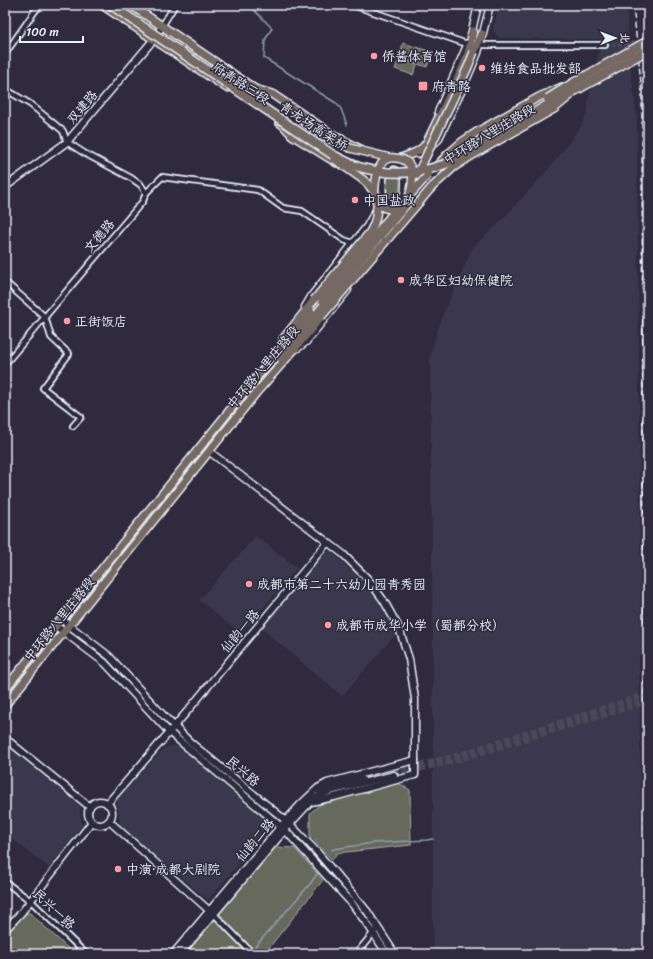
<svg xmlns="http://www.w3.org/2000/svg" width="653" height="959" font-family="Sriracha,'LXGW WenKai TC',sans-serif">
<style>
.built{fill:#3b394e}
.green{fill:#66695b;stroke:#a7adaa}
.lines{fill:none;stroke-linecap:round;stroke-linejoin:round}
.stream{stroke:#8c9fab;stroke-width:1.5}
.street-tunnel{stroke:#4b4859;stroke-width:4.5;stroke-dasharray:4.5 2;stroke-linecap:butt}
.secondary-tunnel{stroke:#4b4859;stroke-width:6;stroke-dasharray:6 3;stroke-linecap:butt}
.street-casing{stroke:#e8f1f8;stroke-width:8}
.secondary-casing{stroke:#e8f1f8;stroke-width:9}
.primary-casing{stroke:#e8f1f8;stroke-width:10}
.street{stroke:#2f2a3d;stroke-width:4.5}
.secondary{stroke:#2f2a3d;stroke-width:6}
.primary{stroke:#766964;stroke-width:7}
.rail{stroke:#e8f1f8;stroke-width:1.5;stroke-dasharray:6 3;stroke-linecap:butt}
.primary-bridge-casing{stroke:#e8f1f8;stroke-width:10;stroke-linecap:butt}
.highway-bridge-casing{stroke:#e8f1f8;stroke-width:11;stroke-linecap:butt}
.primary-bridge{stroke:#766964;stroke-width:7}
.highway-bridge{stroke:#766964;stroke-width:8}
.poi-dot{fill:#ff9aa2;stroke:#2f2a3d;stroke-width:1.5}
.labels{text-anchor:middle;dominant-baseline:central;stroke-width:3;stroke-linejoin:round;paint-order:stroke}
.poi-label{font-size:13px;fill:#e8f1f8;stroke:#2f2a3d;text-anchor:start}
.street-label{font-size:13px;fill:#e8f1f8;stroke:#2f2a3d}
</style>
<rect width="100%" height="100%" fill="#2f2a3d"/>
<filter id="ink" filterUnits="userSpaceOnUse"><feTurbulence type="fractalNoise" baseFrequency=".025" numOctaves="2"/><feDisplacementMap in="SourceGraphic" scale="8" xChannelSelector="R" yChannelSelector="G"/><feConvolveMatrix kernelMatrix="1 2 1 2 8 2 1 2 1" color-interpolation-filters="sRGB"/></filter>
<g filter="url(#ink)">
<g class="built">
<polygon points="499,5 626,5 631,72 637,118 641,654 639,655 642,931 642,953 640,954 433,954 433,649 430,357 436,335 445,310 473,247 499,223 548,170 582,125 588,109 588,101 602,39 499,38 493,30"/>
<polygon points="256,536 297,568 241,634 199,600"/>
<polygon points="330,551 365,582 392,623 396,634 342,696 261,628 323,552"/>
<polygon points="5,742 79,805 82,826 49,868 5,833"/>
<polygon points="178,746 265,817 266,833 208,900 120,826 117,800 165,747"/>
</g>
<g class="green">
<polygon points="403,43 432,52 427,67 399,58"/>
<polygon points="399,59 417,65 413,75 395,69"/>
<path d="M388 176H399C400 179 400 182 400 185 400 186 399 191 399 192 397 198 389 197 387 192 386 187 387 180 388 176Z"/>
<polygon points="398,783 410,790 411,845 337,853 332,860 310,836 310,813 322,803"/>
<polygon points="276,847 294,848 323,880 264,954 186,954"/>
<polygon points="26,913 30,913 72,952 72,954 5,954 5,936"/>
</g>
<g class="lines">
<g class="stream">
<polyline points="249,5 272,28 265,40 264,58 336,103 341,109 347,125"/>
<polyline points="332,850 334,849 373,843 427,840 433,839"/>
<polyline points="252,950 311,883 318,872"/>
</g>
<polyline class="street-tunnel" points="605,45 640,43"/>
<g class="secondary-tunnel">
<polyline points="393,772 456,756 648,694"/>
<polyline points="402,773 456,760 648,701"/>
</g>
<g class="street-casing">
<g id="street">
<polyline points="353,5 467,44"/>
<polyline points="162,26 175,5"/>
<polyline points="480,45 605,45"/>
<polyline points="5,54 35,11 41,5"/>
<polyline points="5,89 30,104 63,131 67,142 84,153 131,178 141,185 146,193 143,201 5,364"/>
<polyline points="146,193 162,177 258,190 283,208 302,211 344,240 353,243"/>
<polyline points="5,282 45,317 51,337 69,354 43,388 81,417 73,426"/>
<polyline points="5,882 31,901 86,954"/>
<polyline points="214,914 253,954"/>
<polyline points="356,954 375,931"/>
</g>
</g>
<g class="secondary-casing">
<g id="secondary">
<polyline points="471,35 478,5"/>
<polyline points="438,112 468,43"/>
<polyline points="417,154 427,150 438,140 463,88 478,53 490,5"/>
<path d="M394 162C397 163 400 164 402 166 406 171 405 176 405 182 405 186 405 191 404 194 401 205 390 203 383 198 382 190 382 171 388 165 390 163 391 163 394 162Z"/>
<polyline points="5,187 67,142 154,39 162,26"/>
<polyline points="396,228 404,195"/>
<polyline points="305,307 312,295 367,226 376,210"/>
<polyline points="298,348 306,342 348,290"/>
<polyline points="210,452 343,554 368,579 384,601 399,628 409,659 415,699 415,775 334,797 311,802"/>
<polyline points="61,619 109,656 163,715 190,742 290,824 317,852 367,911 395,954"/>
<polyline points="56,626 105,663 169,732 285,830 353,905 370,928 387,954"/>
<polyline points="5,738 90,807"/>
<polyline points="319,791 328,787 362,779"/>
<circle cx="100" cy="813" r="12"/>
<polyline points="107,804 185,714 327,543"/>
<polyline points="109,821 212,913"/>
<polyline points="5,930 21,913 92,822"/>
<polyline points="173,954 281,826 300,805 318,788 327,783 342,779 415,760"/>
<polyline points="180,954 290,824 312,800 325,793 338,789 394,775"/>
</g>
</g>
<g class="primary-casing">
<g id="primary">
<polyline points="102,5 227,88"/>
<polyline points="131,5 255,89 272,94 330,133 360,149"/>
<polyline points="474,52 482,34"/>
<polyline points="303,121 328,138"/>
<polyline points="279,122 283,125 292,135 337,163"/>
<path d="M401 158C411 154 421 152 427 142L464 65 469 50 473 31"/>
<polyline points="435,168 447,155 462,142 477,132 539,97 562,87"/>
<polyline points="371,188 383,198"/>
<polyline points="283,339 314,300"/>
<polyline points="281,359 316,314"/>
<polyline points="5,689 251,384 313,311"/>
<polyline points="5,705 256,393 293,351 321,317"/>
</g>
</g>
<use href="#street" class="street"/>
<use href="#secondary" class="secondary"/>
<use href="#primary" class="primary"/>
<polyline class="rail" points="633,5 642,93 642,128 645,896 648,938"/>
<g class="primary-bridge-casing">
<g id="primary-bridge">
<polyline points="328,138 350,148 390,158"/>
<polyline points="334,159 362,179 367,183 375,193"/>
<polyline points="417,175 468,67 474,52"/>
<polyline points="411,194 428,175"/>
<path d="M314 300 370 232C376 222 377 214 377 202"/>
<polyline points="322,300 355,259 394,212"/>
<path d="M317 313 406 205C412 190 421 159 395 158 390 157 385 159 382 163 376 171 372 194 377 202 382 210 395 211 402 206 405 203 407 200 410 196"/>
<polyline points="321,317 432,187 454,167 471,156 554,109 571,95"/>
</g>
</g>
<g class="highway-bridge-casing">
<g id="highway-bridge">
<path d="M111 5 333 155C341 159 350 164 359 167 393 177 427 174 459 158L549 104 580 88 648 50"/>
<polyline points="548,99 575,82 648,41"/>
</g>
</g>
<use href="#primary-bridge" class="primary-bridge"/>
<use href="#highway-bridge" class="highway-bridge"/>
</g>
</g>
<g class="poi-dot">
<circle cx="374" cy="56" r="4"/>
<circle cx="482" cy="68" r="4"/>
<rect x="418" y="81" width="10" height="10" rx="2"/>
<circle cx="355" cy="200" r="4"/>
<circle cx="401" cy="280" r="4"/>
<circle cx="67" cy="321" r="4"/>
<circle cx="249" cy="584" r="4"/>
<circle cx="328" cy="625" r="4"/>
<circle cx="118" cy="869" r="4"/>
</g>
<g class="labels">
<g class="poi-label">
<text x="382" y="56">侨酱体育馆</text>
<text x="490" y="68">维结食品批发部</text>
<text x="432" y="86">府青路</text>
<text x="363" y="200">中国盐政</text>
<text x="409" y="280">成华区妇幼保健院</text>
<text x="75" y="321">正街饭店</text>
<text x="257" y="584">成都市第二十六幼儿园青秀园</text>
<text x="336" y="625">成都市成华小学（蜀都分校）</text>
<text x="126" y="869">中演·成都大剧院</text>
</g>
<g class="street-label">
<text transform="translate(241 83) rotate(33)">府青路三段</text>
<text transform="translate(82 107) rotate(-50)">双建路</text>
<text transform="translate(314 126) rotate(33)">青龙场高架桥</text>
<text transform="translate(489 134) rotate(-31)">中环路八里庄路段</text>
<text transform="translate(99 236) rotate(-50)">文德路</text>
<text transform="translate(263 367) rotate(-50)">中环路八里庄路段</text>
<text transform="translate(59 619) rotate(-51)">中环路八里庄路段</text>
<text transform="translate(240 631) rotate(-50)">仙韵一路</text>
<text transform="translate(243 771) rotate(40)">民兴路</text>
<text transform="translate(255 840) rotate(-50)">仙韵二路</text>
<text transform="translate(54 909) rotate(43)">民兴一路</text>
</g>
</g>
<rect width="653" height="959" fill="none" stroke="#2f2a3d" stroke-width="20"/>
<rect x="10" y="10" width="633" height="939" fill="none" stroke="#e8f1f8" stroke-width="1.5" filter="url(#ink)"/>
<g transform="translate(615 38) rotate(89)" stroke="#2f2a3d" stroke-width="3" paint-order="stroke">
<path d="M0-3L7 15L0 10L-7 15Z" fill="#e8f1f8"/>
<text y="-6" font-size="11" font-weight="bold" text-anchor="middle" fill="#e8f1f8">北</text>
</g>
<path d="M20 36v6h63v-6" fill="none" stroke="#e8f1f8" stroke-width="2"/>
<text x="26" y="36" font-size="12" fill="#e8f1f8" stroke="#2f2a3d" stroke-width="3" paint-order="stroke">100 m</text>
</svg>
